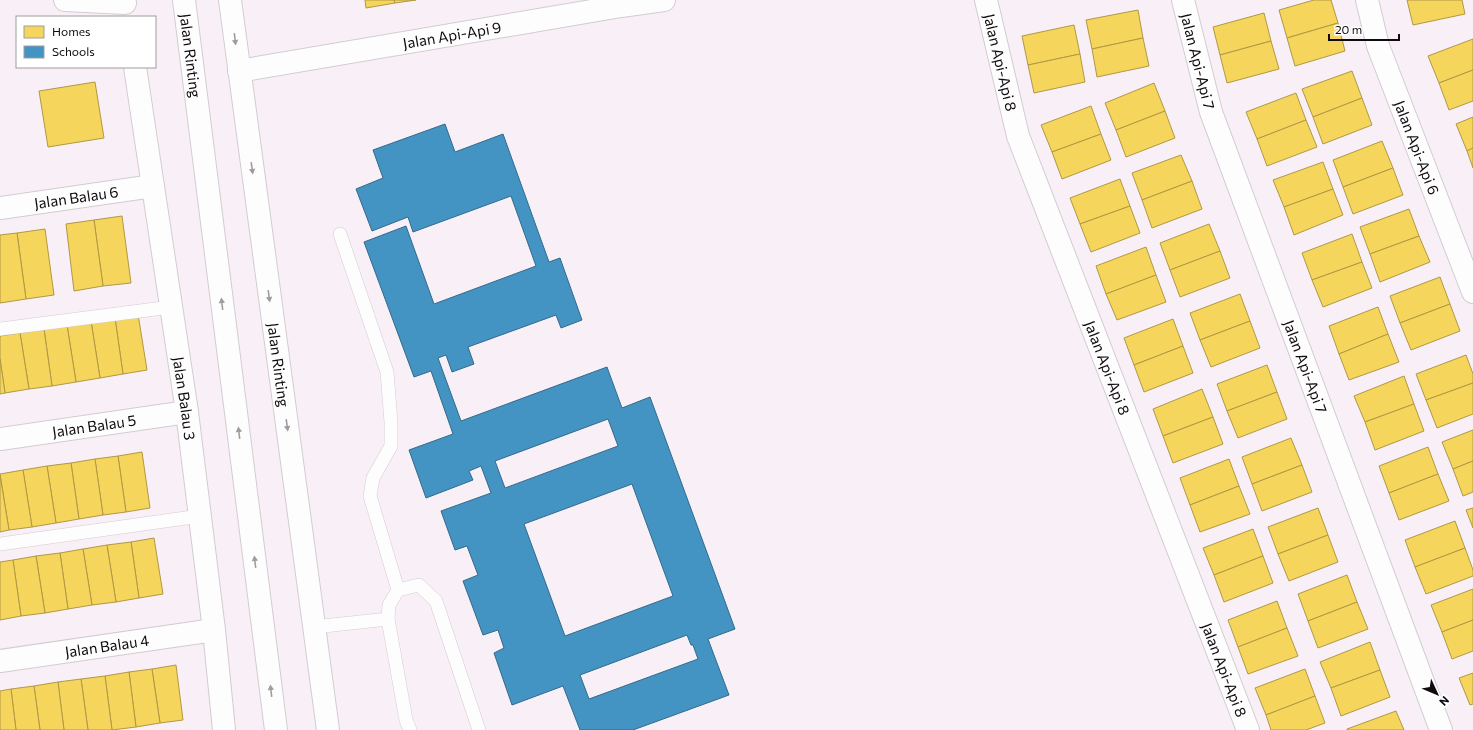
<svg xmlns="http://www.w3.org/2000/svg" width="1473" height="730" font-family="Commissioner,sans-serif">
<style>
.homes{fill:#f6d55c;stroke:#b09844}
.schools{fill:#4393c3;stroke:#336a8c;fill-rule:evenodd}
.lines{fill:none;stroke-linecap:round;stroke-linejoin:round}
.lane-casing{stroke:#d2ccd0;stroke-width:14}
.street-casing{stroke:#d2ccd0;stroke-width:24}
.secondary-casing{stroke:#d2ccd0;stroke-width:24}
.lane{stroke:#fefdfe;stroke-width:13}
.street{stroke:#fefdfe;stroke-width:22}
.secondary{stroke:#fefdfe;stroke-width:22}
.oneway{fill:#9e9c9e}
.labels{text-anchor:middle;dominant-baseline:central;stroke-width:4;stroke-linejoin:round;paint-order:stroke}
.street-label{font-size:15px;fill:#0e0a0d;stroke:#fff}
</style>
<rect width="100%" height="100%" fill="#f8f0f6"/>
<g class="homes">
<polygon points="365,0 394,0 395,3 366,8"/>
<polygon points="394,0 416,0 395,3"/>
<polygon points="1314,0 1331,0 1338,23 1287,38 1279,10"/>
<polygon points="1407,0 1462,0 1465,14 1413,25"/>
<polygon points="1138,10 1143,38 1092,49 1086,20"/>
<polygon points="1264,13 1271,41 1220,55 1213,27"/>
<polygon points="1338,23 1345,51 1295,66 1287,38"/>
<polygon points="1074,25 1080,54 1028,65 1022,36"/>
<polygon points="1143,38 1149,66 1097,77 1092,49"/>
<polygon points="1473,39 1473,70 1439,83 1428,56"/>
<polygon points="1271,41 1279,69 1227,83 1220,55"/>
<polygon points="1080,54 1085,82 1034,93 1028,65"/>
<polygon points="1473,70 1473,101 1449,110 1439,83"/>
<polygon points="1352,71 1362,98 1313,117 1302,89"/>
<polygon points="95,82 104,138 48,147 39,91"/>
<polygon points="1154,83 1165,111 1116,130 1105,103"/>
<polygon points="1296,93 1306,120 1257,139 1246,112"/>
<polygon points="1362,98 1372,125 1323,144 1313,117"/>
<polygon points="1091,106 1101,134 1052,152 1041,125"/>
<polygon points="1165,111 1175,138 1126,157 1116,130"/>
<polygon points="1473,117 1473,148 1467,151 1456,124"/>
<polygon points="1306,120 1317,147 1267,166 1257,139"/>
<polygon points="1101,134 1111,160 1062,179 1052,152"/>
<polygon points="1382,141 1393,168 1343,187 1333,160"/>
<polygon points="1473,148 1473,168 1467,151"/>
<polygon points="1181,155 1192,181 1142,200 1132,173"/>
<polygon points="1323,162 1333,189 1284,207 1273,180"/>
<polygon points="1393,168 1403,195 1353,214 1343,187"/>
<polygon points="1120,179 1130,206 1080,224 1070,198"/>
<polygon points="1192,181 1202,209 1152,228 1142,200"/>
<polygon points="1333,189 1343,215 1294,235 1284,207"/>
<polygon points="1130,206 1140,233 1091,252 1080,224"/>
<polygon points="1409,209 1419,236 1370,254 1360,227"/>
<polygon points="122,216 131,283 103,286 94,220"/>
<polygon points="94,220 103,286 74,291 66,224"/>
<polygon points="1209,224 1220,251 1170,270 1160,243"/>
<polygon points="45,229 54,295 26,299 17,233"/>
<polygon points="17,233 26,299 0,303 0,235"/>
<polygon points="1352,234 1362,262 1312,280 1302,253"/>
<polygon points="1419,236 1430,262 1380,282 1370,254"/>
<polygon points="1146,247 1156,275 1106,294 1096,266"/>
<polygon points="1220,251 1230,278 1180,297 1170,270"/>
<polygon points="1362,262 1372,288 1323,307 1312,280"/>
<polygon points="1156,275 1166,302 1117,320 1106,294"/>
<polygon points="1440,277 1450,304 1400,323 1390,296"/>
<polygon points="1240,294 1250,321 1200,340 1190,313"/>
<polygon points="1450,304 1460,331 1411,350 1400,323"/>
<polygon points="1378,307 1388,334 1339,354 1329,326"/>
<polygon points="138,314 147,370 123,374 115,318"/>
<polygon points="115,318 123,374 100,378 91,321"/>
<polygon points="1173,319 1183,346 1134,365 1124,338"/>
<polygon points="91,321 100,378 76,382 67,325"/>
<polygon points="1250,321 1260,348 1211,367 1200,340"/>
<polygon points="67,325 76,382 52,386 44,329"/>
<polygon points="44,329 52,386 29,389 20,333"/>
<polygon points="20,333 29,389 5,393 0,359 0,336"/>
<polygon points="1388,334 1399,362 1349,380 1339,354"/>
<polygon points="1183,346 1193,373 1144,392 1134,365"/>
<polygon points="1466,355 1473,374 1473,383 1426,400 1416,374"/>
<polygon points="0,359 5,393 0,394"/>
<polygon points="1267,365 1277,392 1227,411 1217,384"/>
<polygon points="1404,376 1414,404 1365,422 1354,396"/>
<polygon points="1473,383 1473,414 1437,428 1426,400"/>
<polygon points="1202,389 1213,417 1163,436 1153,409"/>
<polygon points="1277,392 1287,419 1238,438 1227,411"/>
<polygon points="1414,404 1424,431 1375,450 1365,422"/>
<polygon points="1213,417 1223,444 1173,463 1163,436"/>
<polygon points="1473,430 1473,461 1453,469 1442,442"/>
<polygon points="1291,438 1302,465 1252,484 1242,457"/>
<polygon points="1428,447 1438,474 1389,493 1379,466"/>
<polygon points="142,452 150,508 126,512 118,456"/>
<polygon points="118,456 126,512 103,515 95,459"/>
<polygon points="95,459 103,515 79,519 71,463"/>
<polygon points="1229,459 1239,486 1190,505 1180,478"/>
<polygon points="1473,461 1473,492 1463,496 1453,469"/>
<polygon points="71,463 79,519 56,523 47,466"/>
<polygon points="1302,465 1312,492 1262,511 1252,484"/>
<polygon points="47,466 56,523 32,527 23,470"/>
<polygon points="23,470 32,527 9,530 0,474"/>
<polygon points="1438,474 1449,501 1399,520 1389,493"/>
<polygon points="0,475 9,530 0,532"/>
<polygon points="1239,486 1250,514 1200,532 1190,505"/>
<polygon points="1318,508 1328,535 1278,554 1268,527"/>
<polygon points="1473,508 1473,528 1466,510"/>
<polygon points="1455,521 1465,548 1415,567 1405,540"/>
<polygon points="1253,529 1263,556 1214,575 1203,548"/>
<polygon points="1328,535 1338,562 1289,581 1278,554"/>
<polygon points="154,538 163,594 139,598 131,542"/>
<polygon points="131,542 139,598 116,602 107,545"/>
<polygon points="107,545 116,602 92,605 83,549"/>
<polygon points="1465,548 1473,570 1473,576 1426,594 1415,567"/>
<polygon points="83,549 92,605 68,609 60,553"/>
<polygon points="60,553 68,609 45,613 36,556"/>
<polygon points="36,556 45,613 21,616 13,560"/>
<polygon points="1263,556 1273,583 1224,602 1214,575"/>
<polygon points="13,560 21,616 0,620 0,562"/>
<polygon points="1347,575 1357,602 1308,621 1298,594"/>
<polygon points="1473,589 1473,620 1442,632 1431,605"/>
<polygon points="1277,601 1287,628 1238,647 1228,620"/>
<polygon points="1357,602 1368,629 1318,648 1308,621"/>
<polygon points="1473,620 1473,651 1452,659 1442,632"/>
<polygon points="1287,628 1298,656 1248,674 1238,647"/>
<polygon points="1370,642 1380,670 1331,688 1320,662"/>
<polygon points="176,665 183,720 160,723 152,669"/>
<polygon points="152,669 160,723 136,727 129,672"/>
<polygon points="1305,669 1315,696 1266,715 1255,688"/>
<polygon points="1380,670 1390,697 1341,716 1331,688"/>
<polygon points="129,672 136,727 112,730 105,676"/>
<polygon points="1473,673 1473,704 1470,705 1459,678"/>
<polygon points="105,676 112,730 88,730 81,679"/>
<polygon points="81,679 88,730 64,730 58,682"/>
<polygon points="58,682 64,730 40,730 34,686"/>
<polygon points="34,686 40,730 16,730 11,689"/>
<polygon points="11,689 16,730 0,730 0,691"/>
<polygon points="1315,696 1325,723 1306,730 1271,730 1266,715"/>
<polygon points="1396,711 1404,730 1347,730 1347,729"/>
</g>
<path class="schools" d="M445 124 455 152 503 134 549 262 560 258 582 320 561 328 556 315 468 347 474 364 452 372 446 355 438 358 461 421 607 367 622 408 650 397 735 629 708 639 729 695 633 730H580L563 686 512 705 494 653 504 648 498 630 483 635 463 581 478 575 467 546 455 550 441 511 491 493 481 466 469 471 473 480 426 498 409 450 453 434 431 371 414 377 364 242 406 226 434 304 536 266 511 196 413 232 408 217 372 231 356 189 383 178 373 150ZM608 419 618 446 505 488 495 461ZM632 484 673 596 565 636 524 524ZM687 635 691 645H693L698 659 589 699 580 675Z"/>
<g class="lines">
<g class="lane-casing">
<g id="lane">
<polyline points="340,234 387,372 391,422 391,446 373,478 370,496 398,590"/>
<polyline points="0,329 171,307"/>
<polyline points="0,544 200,516"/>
<polyline points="388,619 406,720 410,730"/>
<polyline points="314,627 388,619 389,605 398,590 419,585 436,601 479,730"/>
</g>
</g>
<g class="street-casing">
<g id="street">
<polyline points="65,0 125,3"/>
<path id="s1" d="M986 0 1018 136 1248 730"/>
<path id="s2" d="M1183 0 1211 112 1441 730"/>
<path id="s3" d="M1367 0 1378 46 1473 292"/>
<path id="s4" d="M135 67 187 412 214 630 224 730"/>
<path id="s5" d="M239 71 621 6 664 0"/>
<path id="s6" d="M0 208 153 186"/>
<path id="s7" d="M0 439 187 412"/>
<path id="s8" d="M0 661 214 630"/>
</g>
</g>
<g class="secondary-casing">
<g id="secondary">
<path id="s9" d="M184 0 276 730"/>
<path id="s10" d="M230 0 328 730"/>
</g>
</g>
<use href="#lane" class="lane"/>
<use href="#street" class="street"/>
<use href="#secondary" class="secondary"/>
</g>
<defs><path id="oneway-solid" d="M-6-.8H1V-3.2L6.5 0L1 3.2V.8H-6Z"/></defs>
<g class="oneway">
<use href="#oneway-solid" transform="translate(235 39) rotate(83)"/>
<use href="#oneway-solid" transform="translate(252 168) rotate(82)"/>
<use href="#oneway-solid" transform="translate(269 296) rotate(82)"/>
<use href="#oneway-solid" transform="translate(222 304) rotate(-97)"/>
<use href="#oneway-solid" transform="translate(287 425) rotate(82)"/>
<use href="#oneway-solid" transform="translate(239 433) rotate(-97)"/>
<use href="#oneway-solid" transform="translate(255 562) rotate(-97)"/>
<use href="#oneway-solid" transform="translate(271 691) rotate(-97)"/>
</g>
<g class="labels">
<g class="street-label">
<text stroke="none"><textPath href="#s5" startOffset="216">Jalan Api-Api 9</textPath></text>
<text stroke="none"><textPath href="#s9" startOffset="56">Jalan Rinting</textPath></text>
<text stroke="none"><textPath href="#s2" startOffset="63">Jalan Api-Api 7</textPath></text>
<text stroke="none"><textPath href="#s1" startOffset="64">Jalan Api-Api 8</textPath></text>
<text stroke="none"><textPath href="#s3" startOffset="156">Jalan Api-Api 6</textPath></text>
<text stroke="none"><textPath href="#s6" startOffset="77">Jalan Balau 6</textPath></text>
<text stroke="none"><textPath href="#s10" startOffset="368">Jalan Rinting</textPath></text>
<text stroke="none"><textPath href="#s2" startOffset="387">Jalan Api-Api 7</textPath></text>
<text stroke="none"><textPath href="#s1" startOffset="388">Jalan Api-Api 8</textPath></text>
<text stroke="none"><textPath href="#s4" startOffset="335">Jalan Balau 3</textPath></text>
<text stroke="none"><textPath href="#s7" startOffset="95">Jalan Balau 5</textPath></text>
<text stroke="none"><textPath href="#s8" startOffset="108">Jalan Balau 4</textPath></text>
<text stroke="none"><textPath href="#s1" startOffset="712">Jalan Api-Api 8</textPath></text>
</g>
</g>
<rect x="16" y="16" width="140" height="52" fill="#ffffff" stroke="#9f9d9e"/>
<rect x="24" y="26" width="20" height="12" fill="#f6d55c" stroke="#9f9d9e"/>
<text x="52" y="36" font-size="12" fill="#0e0a0d">Homes</text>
<rect x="24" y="46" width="20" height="12" fill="#4393c3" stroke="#9f9d9e"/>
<text x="52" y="56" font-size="12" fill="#0e0a0d">Schools</text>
<g transform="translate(1437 694) rotate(134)" stroke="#ffffff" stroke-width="3" paint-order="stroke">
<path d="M0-3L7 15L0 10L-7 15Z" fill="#0e0a0d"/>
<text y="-6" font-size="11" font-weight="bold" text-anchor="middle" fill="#0e0a0d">N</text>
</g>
<path d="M1329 34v6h70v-6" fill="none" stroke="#0e0a0d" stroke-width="2"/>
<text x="1335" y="34" font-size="12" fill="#0e0a0d" stroke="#ffffff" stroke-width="3" paint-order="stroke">20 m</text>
</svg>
